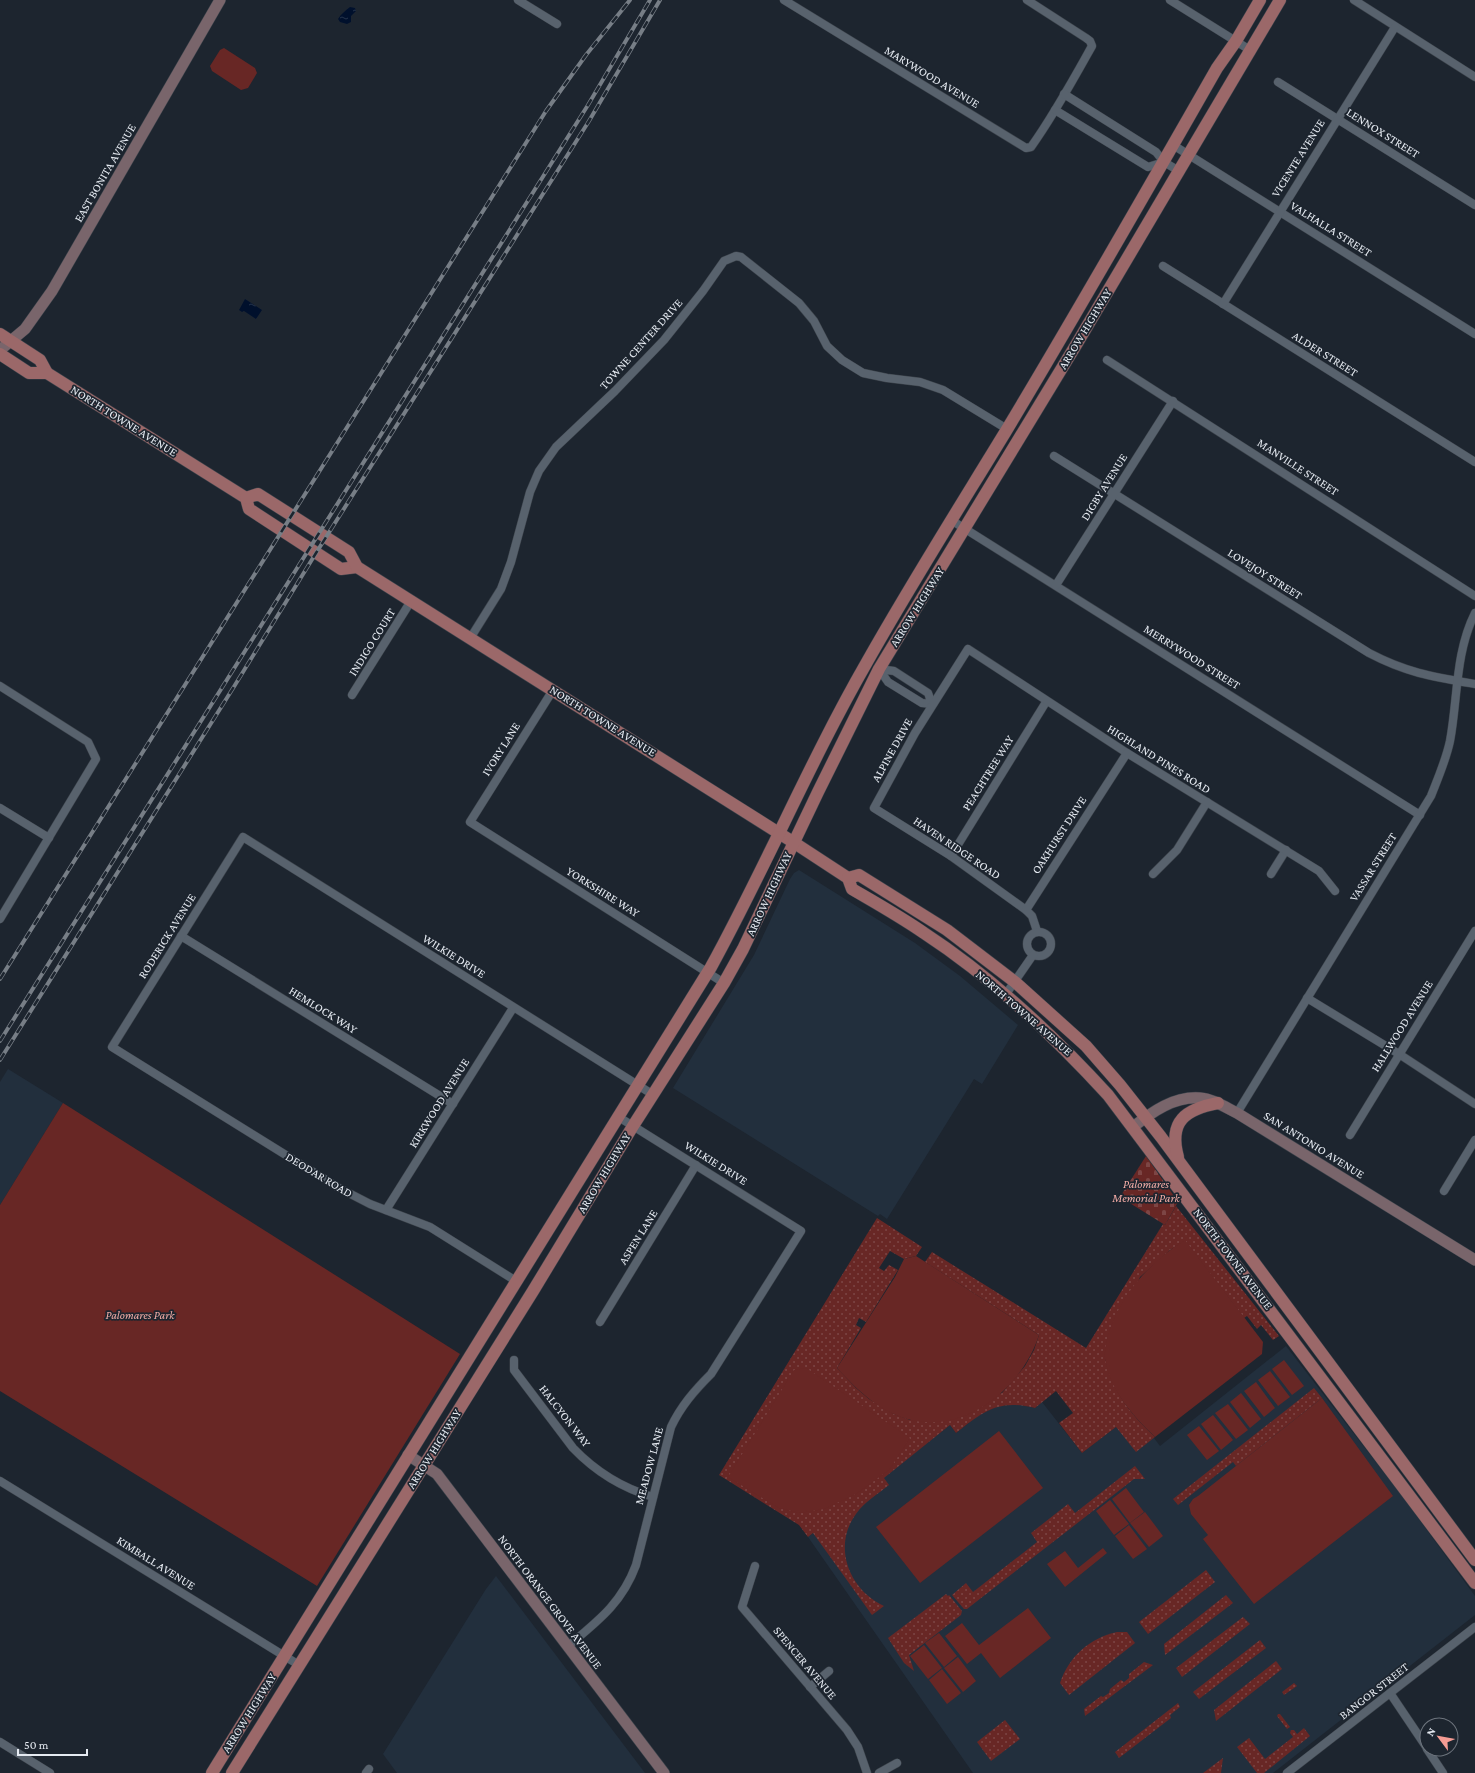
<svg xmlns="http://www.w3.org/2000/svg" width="1475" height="1773" font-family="'Crimson Pro',serif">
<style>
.built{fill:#222f3d}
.grass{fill:url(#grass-dots)}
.cemetery{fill:url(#cemetery-stones)}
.park{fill:#682725}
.water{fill:url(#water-ripples)}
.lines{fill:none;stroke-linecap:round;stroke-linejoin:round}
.minor-casing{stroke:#3c434b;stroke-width:9}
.secondary-casing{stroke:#3c434b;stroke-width:12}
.primary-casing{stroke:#3c434b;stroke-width:13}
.minor{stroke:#58626d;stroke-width:8}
.secondary{stroke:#79656b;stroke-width:11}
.primary{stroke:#9b6869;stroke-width:12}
.rail-casing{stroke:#777e86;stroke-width:4}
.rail{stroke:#1d252f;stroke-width:2.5;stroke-dasharray:8;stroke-linecap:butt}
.labels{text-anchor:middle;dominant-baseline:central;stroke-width:3.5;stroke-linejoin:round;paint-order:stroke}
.street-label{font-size:12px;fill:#e5eaf1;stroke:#1d252f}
.park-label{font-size:12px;font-style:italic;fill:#f2aca6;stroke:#1d252f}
</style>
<defs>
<pattern id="grass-dots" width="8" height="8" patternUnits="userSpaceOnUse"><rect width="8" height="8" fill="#682725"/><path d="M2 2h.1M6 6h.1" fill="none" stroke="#7d4645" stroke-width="1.8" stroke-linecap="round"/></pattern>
<pattern id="cemetery-stones" width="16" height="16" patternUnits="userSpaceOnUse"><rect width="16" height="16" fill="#682725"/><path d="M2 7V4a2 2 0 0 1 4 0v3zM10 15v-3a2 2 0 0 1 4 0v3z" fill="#7d4645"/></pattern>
<pattern id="water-ripples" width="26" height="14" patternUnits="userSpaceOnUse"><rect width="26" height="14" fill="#00102c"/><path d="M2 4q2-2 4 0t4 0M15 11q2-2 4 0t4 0" fill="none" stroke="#25334b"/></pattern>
</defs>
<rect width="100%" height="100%" fill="#1d252f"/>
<g class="built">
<polygon points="799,870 915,943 960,976 1018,1025 982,1084 974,1079 887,1219 880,1214 878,1216 673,1088 754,955 790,879 794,873"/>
<polygon points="8,1069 63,1103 0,1205 0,1082"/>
<polygon points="1286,1346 1399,1492 1475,1596 1475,1615 1273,1773 973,1773 808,1537 950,1425 956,1433 980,1414 998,1406 1018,1404 1035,1408 1042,1402 1082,1453 1116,1427 1154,1438 1160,1446"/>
<polygon points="496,1576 645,1773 397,1773 383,1754 486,1589"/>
</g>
<g class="grass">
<path d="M1176 1206 1279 1336 1273 1340 1261 1325 1257 1329 1247 1316 1244 1318 1185 1241 1170 1250 1140 1277 1105 1358C1115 1395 1128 1411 1155 1437L1136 1452 1116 1427 1082 1453 1059 1423 1073 1413 1056 1391 1035 1408C998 1399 984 1411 956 1433L950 1425 884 1478 889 1485C878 1494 864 1502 856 1514 832 1546 849 1590 884 1606L872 1615 813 1533 808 1537 799 1525 719 1475 877 1218 922 1247 916 1256 904 1259 890 1251 879 1268 884 1271 889 1265 898 1270 866 1322 859 1318 856 1325 861 1328 837 1368 856 1388 869 1399 894 1414 910 1420 1002 1393 1025 1366 1034 1350 1039 1335 925 1262 932 1252 1086 1348 1163 1224 1165 1225Z"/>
<polygon points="1314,1388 1322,1398 1236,1466 1233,1462 1178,1505 1173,1499"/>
<polygon points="1135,1466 1145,1479 1134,1479 967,1609 964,1609 952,1595 966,1583 973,1592 1037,1542 1031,1533 1068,1504 1075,1513"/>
<polygon points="1206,1570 1215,1582 1148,1634 1139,1622"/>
<polygon points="946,1594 948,1596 949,1595 962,1611 961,1615 909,1655 914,1671 904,1663 888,1638"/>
<polygon points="1226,1595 1233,1603 1165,1655 1164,1644"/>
<polygon points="1243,1617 1250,1624 1182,1677 1176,1668"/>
<path d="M1117 1632H1127L1135 1643 1069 1695 1060 1683C1069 1656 1090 1638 1117 1632Z"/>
<polygon points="1260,1640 1266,1648 1199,1699 1193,1692"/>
<polygon points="1276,1661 1282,1669 1216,1721 1214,1710"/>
<polygon points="1144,1662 1153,1665 1085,1716 1084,1709 1101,1696 1103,1697 1109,1693 1110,1689 1121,1680 1124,1682 1129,1678 1129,1674"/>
<polygon points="1294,1683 1297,1686 1284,1695 1282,1692"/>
<polygon points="1178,1703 1180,1707 1170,1715 1171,1718 1119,1758 1115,1752"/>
<polygon points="1278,1714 1280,1714 1290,1727 1287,1729 1277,1716"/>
<polygon points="1005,1720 1020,1739 991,1761 977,1742"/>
<polygon points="1304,1728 1310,1736 1264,1773 1257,1773 1237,1747 1249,1738 1265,1759 1293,1737 1290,1733 1291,1730 1294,1730 1297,1734"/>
<polygon points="1223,1758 1221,1773 1203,1773"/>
</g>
<polygon class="cemetery" points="1146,1156 1178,1202 1165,1225 1120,1197"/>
<g class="park">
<polygon points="224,48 255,68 257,73 248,88 241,90 212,71 210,66 220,50"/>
<polygon points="63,1103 460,1354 317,1586 0,1391 0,1205"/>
<path d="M1185 1240 1263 1342 1262 1354 1155 1437C1132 1415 1111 1392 1105 1359 1104 1349 1107 1339 1110 1329 1124 1291 1151 1261 1185 1240Z"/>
<path d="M916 1256 1039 1335C1023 1386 968 1433 911 1420 881 1413 857 1390 837 1368L895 1277 904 1259Z"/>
<polygon points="1284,1360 1304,1386 1292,1395 1272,1369"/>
<polygon points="806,1368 910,1438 889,1470 856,1494 824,1509 800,1513 779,1508 728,1477 794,1370"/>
<polygon points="1270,1371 1290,1397 1278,1406 1258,1380"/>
<polygon points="1256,1382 1275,1408 1264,1417 1244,1391"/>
<polygon points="1241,1393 1261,1419 1250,1428 1230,1402"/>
<polygon points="1322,1398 1393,1496 1254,1604 1203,1539 1208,1535 1191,1514 1189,1505 1193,1499 1198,1496"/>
<polygon points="1228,1404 1248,1430 1236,1439 1215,1413"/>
<polygon points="1213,1415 1233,1440 1221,1450 1201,1424"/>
<polygon points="1199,1426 1219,1451 1207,1460 1187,1435"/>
<polygon points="999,1431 1043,1488 920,1583 876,1527"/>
<polygon points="1126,1488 1144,1512 1130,1523 1112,1499"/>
<polygon points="1110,1500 1129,1524 1114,1535 1096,1511"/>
<polygon points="1145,1512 1163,1536 1149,1547 1130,1523"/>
<polygon points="1129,1525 1147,1549 1133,1559 1115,1536"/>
<polygon points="1103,1548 1107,1553 1065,1587 1047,1564 1065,1551 1078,1568"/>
<polygon points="1028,1608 1051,1638 1000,1678 981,1653 967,1664 945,1636 962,1623 979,1645"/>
<polygon points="939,1633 957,1656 944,1667 925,1643"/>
<polygon points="924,1645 942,1668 928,1679 910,1656"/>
<polygon points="958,1657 976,1681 963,1692 944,1668"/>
<polygon points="942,1669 961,1693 947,1704 929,1680"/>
</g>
<g class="water">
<path d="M350 7 355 8 356 11 351 16V22L347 24 340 22 338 19C341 14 345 11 350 7Z"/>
<polygon points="245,299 262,310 256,319 244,311 242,312 239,310"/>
</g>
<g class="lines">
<g class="minor-casing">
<g id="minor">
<polyline points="518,0 557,24"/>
<path d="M784 0 1026 148 1031 147C1054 115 1073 80 1092 46L1090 41 1086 38 1027 0"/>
<polyline points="1170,0 1250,50"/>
<polyline points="1354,0 1475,77"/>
<polyline points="1278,82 1475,205"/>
<polyline points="1064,94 1156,152 1164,162 1179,171"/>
<polyline points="1055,110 1148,167 1164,162"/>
<polyline points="1173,145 1475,334"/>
<polyline points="1163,266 1475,462"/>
<polyline points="1223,304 1395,27"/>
<polyline points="1107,360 1475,596"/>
<path d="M1054 456 1369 653C1407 673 1434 677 1475 684"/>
<polyline points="951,520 1420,815"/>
<polyline points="1056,585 1173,401"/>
<polyline points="471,637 501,589 511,562 530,492 539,471 556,447 615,391 664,340 703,291 724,261 736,256 741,257 799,303 814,321 827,346 842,360 863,373 887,378 920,382 943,390 1007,429"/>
<polygon points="879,669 894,671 928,693 932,704 922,703 888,682"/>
<polyline points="0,686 88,742 96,759 0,919"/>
<polyline points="553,690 470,822 724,983"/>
<polyline points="352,695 411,601"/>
<polyline points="0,808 49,838"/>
<polyline points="951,856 1046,702"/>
<polyline points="1153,874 1177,850 1207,802"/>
<polyline points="1271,874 1286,850"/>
<polyline points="1026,910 951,856 874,808 915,733 968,649 1127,753 1319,871 1335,891"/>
<polyline points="1037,931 1032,916 1026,910 1127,753"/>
<circle cx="1039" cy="944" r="12"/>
<polyline points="181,936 453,1104"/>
<polyline points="1006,994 1033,955"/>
<polyline points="1307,998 1399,1054 1475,1104"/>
<path d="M1237 1113 1431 796C1438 778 1446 760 1450 741 1458 698 1455 653 1475 613"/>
<polyline points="1350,1135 1475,931"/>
<polyline points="1444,1191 1475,1140"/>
<polyline points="386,1210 513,1008"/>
<polyline points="516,1281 430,1227 370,1204 339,1188 112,1047 243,837 652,1094"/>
<polyline points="600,1322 696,1165"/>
<path d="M514 1360V1370L573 1448C596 1472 622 1488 653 1497"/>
<polyline points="0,1481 299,1665"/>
<polyline points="755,1566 742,1607 847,1730 858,1747 867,1773"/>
<path d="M568 1646C598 1621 622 1603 636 1565L671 1427C681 1406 694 1391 711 1374L801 1231 617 1116"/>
<polyline points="810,1687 829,1671"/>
<polyline points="1390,1693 1427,1748"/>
<polyline points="0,1742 50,1773"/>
<polyline points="1427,1749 1443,1773"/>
<polyline points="366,1773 369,1769"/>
<polyline points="879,1773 897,1763"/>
<polyline points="1287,1773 1475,1627"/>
</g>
</g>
<g class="secondary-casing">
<g id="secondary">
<polyline points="0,350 25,329 52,291 220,0"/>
<path d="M1133 1127C1152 1112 1174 1096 1200 1098 1213 1099 1225 1107 1237 1113L1475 1260"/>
<polyline points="408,1455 437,1474 664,1773"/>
</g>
</g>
<g class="primary-casing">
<g id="primary">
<polyline points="0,334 40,360 47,373"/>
<polyline points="0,354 29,373 47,373 246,498 249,509 341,569 357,567"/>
<path d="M246 498 258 494 349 552 357 567 793 842 848 878 852 889C876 903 901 917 924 933 993 978 1053 1035 1108 1095L1475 1583"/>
<polyline points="848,878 859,875 947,930 1015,982 1086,1046 1120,1085 1161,1137 1475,1560"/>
<path d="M1178 1157C1168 1121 1186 1109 1218 1103"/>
<path d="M212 1773 711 967C766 867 810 761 867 662 911 584 959 508 1006 431 1078 311 1148 189 1217 68L1236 41 1260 0"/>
<polyline points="232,1773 533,1291 633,1126 724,983 743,949 818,792 879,669 1076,345 1280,0"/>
</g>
</g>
<use href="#minor" class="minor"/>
<use href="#secondary" class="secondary"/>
<use href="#primary" class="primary"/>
<g class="rail-casing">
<g id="rail">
<polyline points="0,979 546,111 586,55 630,0"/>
<polyline points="0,1041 588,105 650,0"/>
<polyline points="0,1060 235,685 316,553 589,121 660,0"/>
</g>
</g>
<use href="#rail" class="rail"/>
</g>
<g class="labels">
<g class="street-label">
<text transform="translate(932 77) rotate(31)">MARYWOOD AVENUE</text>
<text transform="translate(1383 133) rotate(32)">LENNOX STREET</text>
<text transform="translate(1298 158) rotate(-58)">VICENTE AVENUE</text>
<text transform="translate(105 173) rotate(-60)">EAST BONITA AVENUE</text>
<text transform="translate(1331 229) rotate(32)">VALHALLA STREET</text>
<text transform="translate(1085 329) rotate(-59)">ARROW HIGHWAY</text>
<text transform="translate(641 344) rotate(-48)">TOWNE CENTER DRIVE</text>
<text transform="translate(1325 354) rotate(32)">ALDER STREET</text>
<text transform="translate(124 421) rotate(32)">NORTH TOWNE AVENUE</text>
<text transform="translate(1298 467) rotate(33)">MANVILLE STREET</text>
<text transform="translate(1104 487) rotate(-58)">DIGBY AVENUE</text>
<text transform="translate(1265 574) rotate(32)">LOVEJOY STREET</text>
<text transform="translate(917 607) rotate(-58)">ARROW HIGHWAY</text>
<text transform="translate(372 642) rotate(-58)">INDIGO COURT</text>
<text transform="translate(1192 657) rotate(32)">MERRYWOOD STREET</text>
<text transform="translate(603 721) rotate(32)">NORTH TOWNE AVENUE</text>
<text transform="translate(501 749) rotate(-58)">IVORY LANE</text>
<text transform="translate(892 750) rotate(-61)">ALPINE DRIVE</text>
<text transform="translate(1159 759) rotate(32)">HIGHLAND PINES ROAD</text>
<text transform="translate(988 773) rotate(-58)">PEACHTREE WAY</text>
<text transform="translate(1059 835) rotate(-57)">OAKHURST DRIVE</text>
<text transform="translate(957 848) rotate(34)">HAVEN RIDGE ROAD</text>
<text transform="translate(1373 867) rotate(-58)">VASSAR STREET</text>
<text transform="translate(603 892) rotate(32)">YORKSHIRE WAY</text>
<text transform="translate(769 894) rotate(-65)">ARROW HIGHWAY</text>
<text transform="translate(167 936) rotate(-58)">RODERICK AVENUE</text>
<text transform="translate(454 956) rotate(32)">WILKIE DRIVE</text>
<text transform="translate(323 1010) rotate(32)">HEMLOCK WAY</text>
<text transform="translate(1024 1013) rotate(41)">NORTH TOWNE AVENUE</text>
<text transform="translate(1402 1026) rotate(-58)">HALLWOOD AVENUE</text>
<text transform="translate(439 1103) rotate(-58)">KIRKWOOD AVENUE</text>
<text transform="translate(1314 1145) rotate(32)">SAN ANTONIO AVENUE</text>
<text transform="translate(716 1163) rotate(32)">WILKIE DRIVE</text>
<text transform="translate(604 1173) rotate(-59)">ARROW HIGHWAY</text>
<text transform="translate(319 1175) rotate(31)">DEODAR ROAD</text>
<text transform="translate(638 1237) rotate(-58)">ASPEN LANE</text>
<text transform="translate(1233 1259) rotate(53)">NORTH TOWNE AVENUE</text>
<text transform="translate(565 1416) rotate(52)">HALCYON WAY</text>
<text transform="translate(434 1449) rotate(-58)">ARROW HIGHWAY</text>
<text transform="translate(649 1466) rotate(-75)">MEADOW LANE</text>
<text transform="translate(156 1563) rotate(32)">KIMBALL AVENUE</text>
<text transform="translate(550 1602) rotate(53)">NORTH ORANGE GROVE AVENUE</text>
<text transform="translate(805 1663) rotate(50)">SPENCER AVENUE</text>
<text transform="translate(1374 1691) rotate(-38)">BANGOR STREET</text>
<text transform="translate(249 1713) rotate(-58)">ARROW HIGHWAY</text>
</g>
<g class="park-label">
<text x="1146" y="1184">Palomares<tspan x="1146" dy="14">Memorial Park</tspan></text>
<text x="140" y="1315">Palomares Park</text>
</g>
</g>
<g transform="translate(1439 1737) rotate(302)"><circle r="19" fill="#1d252f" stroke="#6d747d"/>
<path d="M0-3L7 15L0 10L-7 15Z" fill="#f59c94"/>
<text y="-6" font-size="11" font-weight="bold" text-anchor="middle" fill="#e5eaf1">N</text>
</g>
<path d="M18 1749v6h69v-6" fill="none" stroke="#e5eaf1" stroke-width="2"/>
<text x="24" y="1749" font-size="12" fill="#e5eaf1" stroke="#1d252f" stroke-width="3" paint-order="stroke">50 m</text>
</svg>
